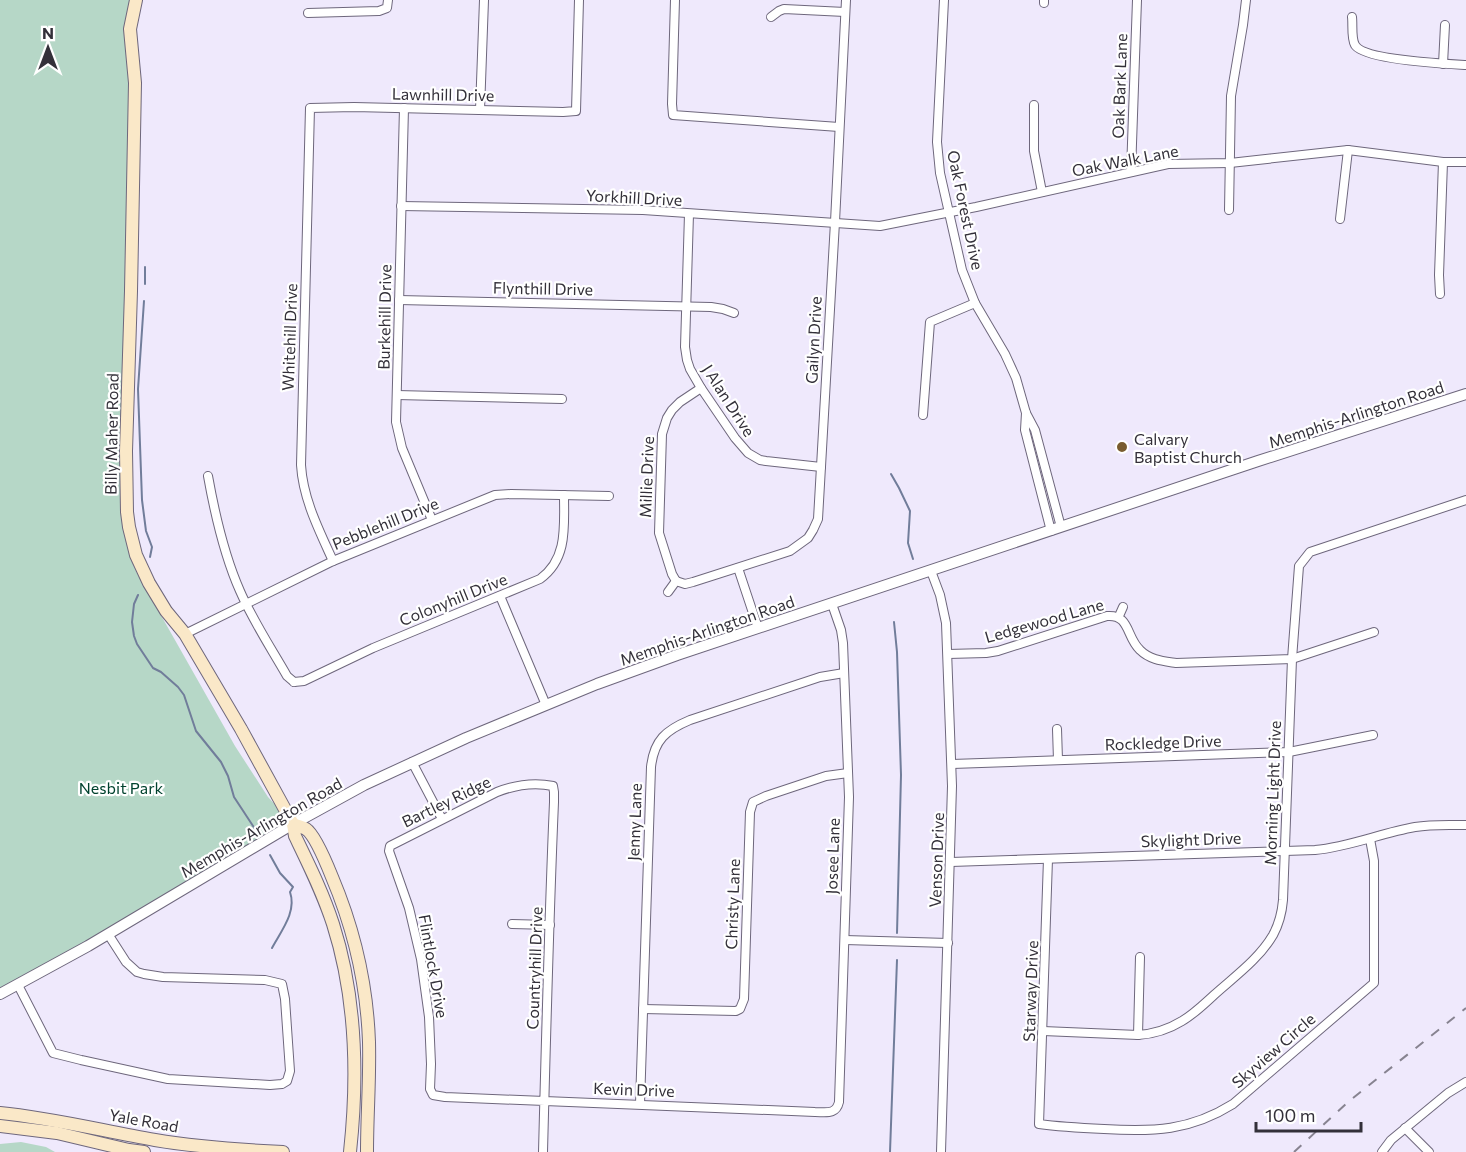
<svg xmlns="http://www.w3.org/2000/svg" width="1466" height="1152" font-family="Commissioner,sans-serif">
<style>
.green{fill:#b6d7c7}
.lines{fill:none;stroke-linecap:round;stroke-linejoin:round}
.stream{stroke:#717d9a;stroke-width:2}
.minor-casing{stroke:#6e677c;stroke-width:10}
.tertiary-casing{stroke:#6e677c;stroke-width:12}
.secondary-casing{stroke:#6e677c;stroke-width:14}
.minor{stroke:#fff;stroke-width:8}
.tertiary{stroke:#fff;stroke-width:10}
.secondary{stroke:#fae8c8;stroke-width:12}
.rail{stroke:#878390;stroke-width:2;stroke-dasharray:10 10;stroke-linecap:butt}
.poi-dot{fill:#795c2f;stroke:#fff;stroke-width:2}
.labels{text-anchor:middle;dominant-baseline:central;stroke-width:4.5;stroke-linejoin:round;paint-order:stroke}
.street-label{font-size:16px;fill:#333039;stroke:#fff}
.poi-label{font-size:16px;fill:#333039;stroke:#fff;text-anchor:start}
.park-label{font-size:16px;fill:#00422e;stroke:#fff}
</style>
<rect width="100%" height="100%" fill="#efe9fc"/>
<g class="green">
<path d="M0 0H136L132 98 125 520C126 541 128 554 137 573L235 746 268 797 294 825 0 994Z"/>
<polygon points="21,1142 46,1147 55,1152 0,1152 0,1144"/>
</g>
<g class="lines">
<g class="stream">
<polyline points="145,284 145,267"/>
<polyline points="144,301 138,389 142,500 146,531 152,547 150,557"/>
<polyline points="891,474 899,488 910,511 908,543 913,559"/>
<polyline points="138,595 134,604 132,622 134,636 137,644 153,668 161,672 178,687 184,695 196,731 221,762 228,776 234,797 257,832"/>
<polyline points="894,622 897,652 901,775 897,933"/>
<path d="M270 855 280 873 293 887 290 892C297 912 281 931 272 948"/>
<polyline points="890,1152 897,960"/>
</g>
<g class="minor-casing">
<g id="minor">
<polyline points="675,0 672,104 673,115 839,127"/>
<polyline points="944,0 937,142 940,173 962,270 975,303 1005,354 1016,378 1026,413 1035,430 1061,527"/>
<polyline points="1044,3 1044,0"/>
<polyline points="308,13 379,11 387,8 388,0"/>
<polyline points="771,17 779,11 784,9 845,12"/>
<path d="M1352 17C1353 25 1351 38 1355 45 1363 60 1447 64 1466 65"/>
<polyline points="1443,64 1445,25"/>
<polyline points="1034,105 1034,151 1042,192"/>
<polyline points="404,108 396,422 402,448 432,520"/>
<polyline points="480,110 484,0"/>
<polyline points="1131,172 1137,0"/>
<polyline points="401,206 643,210 880,226 976,207 1168,164 1230,163 1348,150 1443,162 1466,162"/>
<polyline points="1229,210 1231,96 1243,25 1246,0"/>
<polyline points="689,214 685,347 687,360 690,369 701,388 735,438 748,453 760,460 766,461 821,467"/>
<polyline points="1340,219 1348,150"/>
<polyline points="1440,294 1439,275 1443,162"/>
<polyline points="399,300 711,307 723,309 734,313"/>
<polyline points="397,395 562,399"/>
<polyline points="1026,413 1025,430 1051,531"/>
<polyline points="923,415 930,322 975,303"/>
<path d="M208 476C215 515 224 555 240 591 253 621 271 648 287 676L294 682"/>
<path d="M333 561C319 530 303 499 301 465L310 108 354 107 563 112 576 111 579 0"/>
<polyline points="738,568 758,628"/>
<polyline points="931,571 940,595 946,623 952,786 941,1152"/>
<polyline points="676,581 685,584 693,582 790,551 808,538 813,530 818,519 835,222 846,0"/>
<polyline points="676,581 672,574 659,533 662,434 667,418 672,410 680,402 701,388"/>
<polyline points="668,592 676,581"/>
<polyline points="500,596 546,705"/>
<polyline points="1119,616 1123,607"/>
<polyline points="185,634 333,561 495,495 511,494 609,496"/>
<path d="M948 654 986 653 998 651 1107 616C1130 614 1126 637 1140 650 1150 660 1163 661 1176 663L1292 659 1374 632"/>
<path d="M294 682 304 681 373 648 540 579C568 559 564 526 564 495"/>
<polyline points="1057,729 1058,760"/>
<polyline points="412,762 442,819"/>
<polyline points="952,764 1289,752 1373,735"/>
<path d="M1048 859 1039 1124C1061 1127 1082 1128 1104 1129 1153 1132 1190 1131 1233 1104L1374 983V861L1370 839"/>
<path d="M951 862 1315 850C1349 847 1381 833 1415 827 1432 824 1449 825 1466 825"/>
<polyline points="512,924 550,925"/>
<polyline points="845,940 948,943"/>
<polyline points="18,985 53,1053 81,1060 168,1079 270,1085 282,1084 287,1081 290,1071 285,999 282,984 265,980 163,977 144,974 137,972 126,962 108,934"/>
<polyline points="643,1009 736,1011 740,1009 744,999 750,812 753,802 766,796 826,776 848,773"/>
<path d="M1043 1031 1138 1035C1153 1034 1169 1029 1182 1021 1194 1014 1204 1004 1214 995 1234 977 1259 959 1273 935 1279 924 1282 912 1283 900L1292 659 1299 566 1310 552 1466 500"/>
<polyline points="1138,1035 1140,957"/>
<path d="M640 1104 651 767C654 740 666 730 690 720L820 677 844 673"/>
<polyline points="1405,1128 1429,1152"/>
<path d="M543 1152C546 1035 549 918 554 802V792L553 786C534 782 515 785 497 792L390 846 389 851 409 908 421 959 429 1017 431 1064 430 1089 433 1095 445 1097 815 1112C826 1112 836 1115 839 1102L849 797 843 643 841 630 832 604"/>
<polyline points="1382,1152 1391,1140 1448,1093 1466,1082"/>
</g>
</g>
<g class="tertiary-casing">
<polyline id="tertiary" points="0,994 88,946 293,824 364,785 466,738 597,684 677,655 1258,461 1466,394"/>
</g>
<g class="secondary-casing">
<g id="secondary">
<path d="M136 0 130 29 135 83 131 291 126 451 127 512 129 527 136 555 149 583 166 611 185 634 241 729 293 824 295 836C309 865 323 893 333 924 356 996 358 1078 350 1152"/>
<path d="M293 824C297 826 303 827 306 829 315 835 328 867 332 877 354 929 367 985 369 1042 370 1079 367 1115 367 1152"/>
<path d="M0 1113C52 1118 103 1131 155 1140 197 1147 240 1150 283 1152"/>
<polyline points="0,1126 57,1133 129,1150 144,1152"/>
</g>
</g>
<use href="#minor" class="minor"/>
<use href="#tertiary" class="tertiary"/>
<use href="#secondary" class="secondary"/>
<polyline class="rail" points="1294,1152 1348,1102 1466,1008"/>
</g>
<circle class="poi-dot" cx="1122" cy="447" r="6"/>
<g class="labels">
<g class="street-label">
<text transform="translate(1119 86) rotate(-88)">Oak Bark Lane</text>
<text transform="translate(443 94) rotate(1)">Lawnhill Drive</text>
<text transform="translate(1125 160) rotate(-11)">Oak Walk Lane</text>
<text transform="translate(634 197) rotate(3)">Yorkhill Drive</text>
<text transform="translate(966 210) rotate(78)">Oak Forest Drive</text>
<text transform="translate(543 288) rotate(1)">Flynthill Drive</text>
<text transform="translate(384 317) rotate(-89)">Burkehill Drive</text>
<text transform="translate(289 337) rotate(-88)">Whitehill Drive</text>
<text transform="translate(813 340) rotate(-87)">Gailyn Drive</text>
<text transform="translate(729 400) rotate(57)">J Alan Drive</text>
<text transform="translate(1356 414) rotate(-18)">Memphis-Arlington Road</text>
<text transform="translate(111 434) rotate(-89)">Billy Maher Road</text>
<text transform="translate(646 477) rotate(-88)">Millie Drive</text>
<text transform="translate(385 523) rotate(-22)">Pebblehill Drive</text>
<text transform="translate(453 599) rotate(-22)">Colonyhill Drive</text>
<text transform="translate(1044 620) rotate(-16)">Ledgewood Lane</text>
<text transform="translate(707 630) rotate(-19)">Memphis-Arlington Road</text>
<text transform="translate(1163 742) rotate(-2)">Rockledge Drive</text>
<text transform="translate(1272 793) rotate(-88)">Morning Light Drive</text>
<text transform="translate(446 801) rotate(-26)">Bartley Ridge</text>
<text transform="translate(634 822) rotate(-88)">Jenny Lane</text>
<text transform="translate(261 827) rotate(-30)">Memphis-Arlington Road</text>
<text transform="translate(1191 839) rotate(-2)">Skylight Drive</text>
<text transform="translate(832 856) rotate(-88)">Josee Lane</text>
<text transform="translate(936 860) rotate(-88)">Venson Drive</text>
<text transform="translate(732 904) rotate(-88)">Christy Lane</text>
<text transform="translate(434 966) rotate(80)">Flintlock Drive</text>
<text transform="translate(534 968) rotate(-88)">Countryhill Drive</text>
<text transform="translate(1030 991) rotate(-88)">Starway Drive</text>
<text transform="translate(1273 1050) rotate(-41)">Skyview Circle</text>
<text transform="translate(634 1089) rotate(2)">Kevin Drive</text>
<text transform="translate(144 1120) rotate(10)">Yale Road</text>
</g>
<g class="poi-label">
<text x="1134" y="438">Calvary<tspan x="1134" dy="18">Baptist Church</tspan></text>
</g>
<g class="park-label">
<text x="121" y="787">Nesbit Park</text>
</g>
</g>
<g transform="translate(48 48)" stroke="#ffffff" stroke-width="4.5" paint-order="stroke">
<path d="M0-4.5L10 22L0 15L-10 22Z" fill="#333039"/>
<text y="-9" font-size="16" font-weight="bold" text-anchor="middle" fill="#333039">N</text>
</g>
<path d="M1256 1122v9h105v-9" fill="none" stroke="#333039" stroke-width="3"/>
<text x="1265" y="1122" font-size="18" fill="#333039" stroke="#ffffff" stroke-width="4.5" paint-order="stroke">100 m</text>
</svg>
